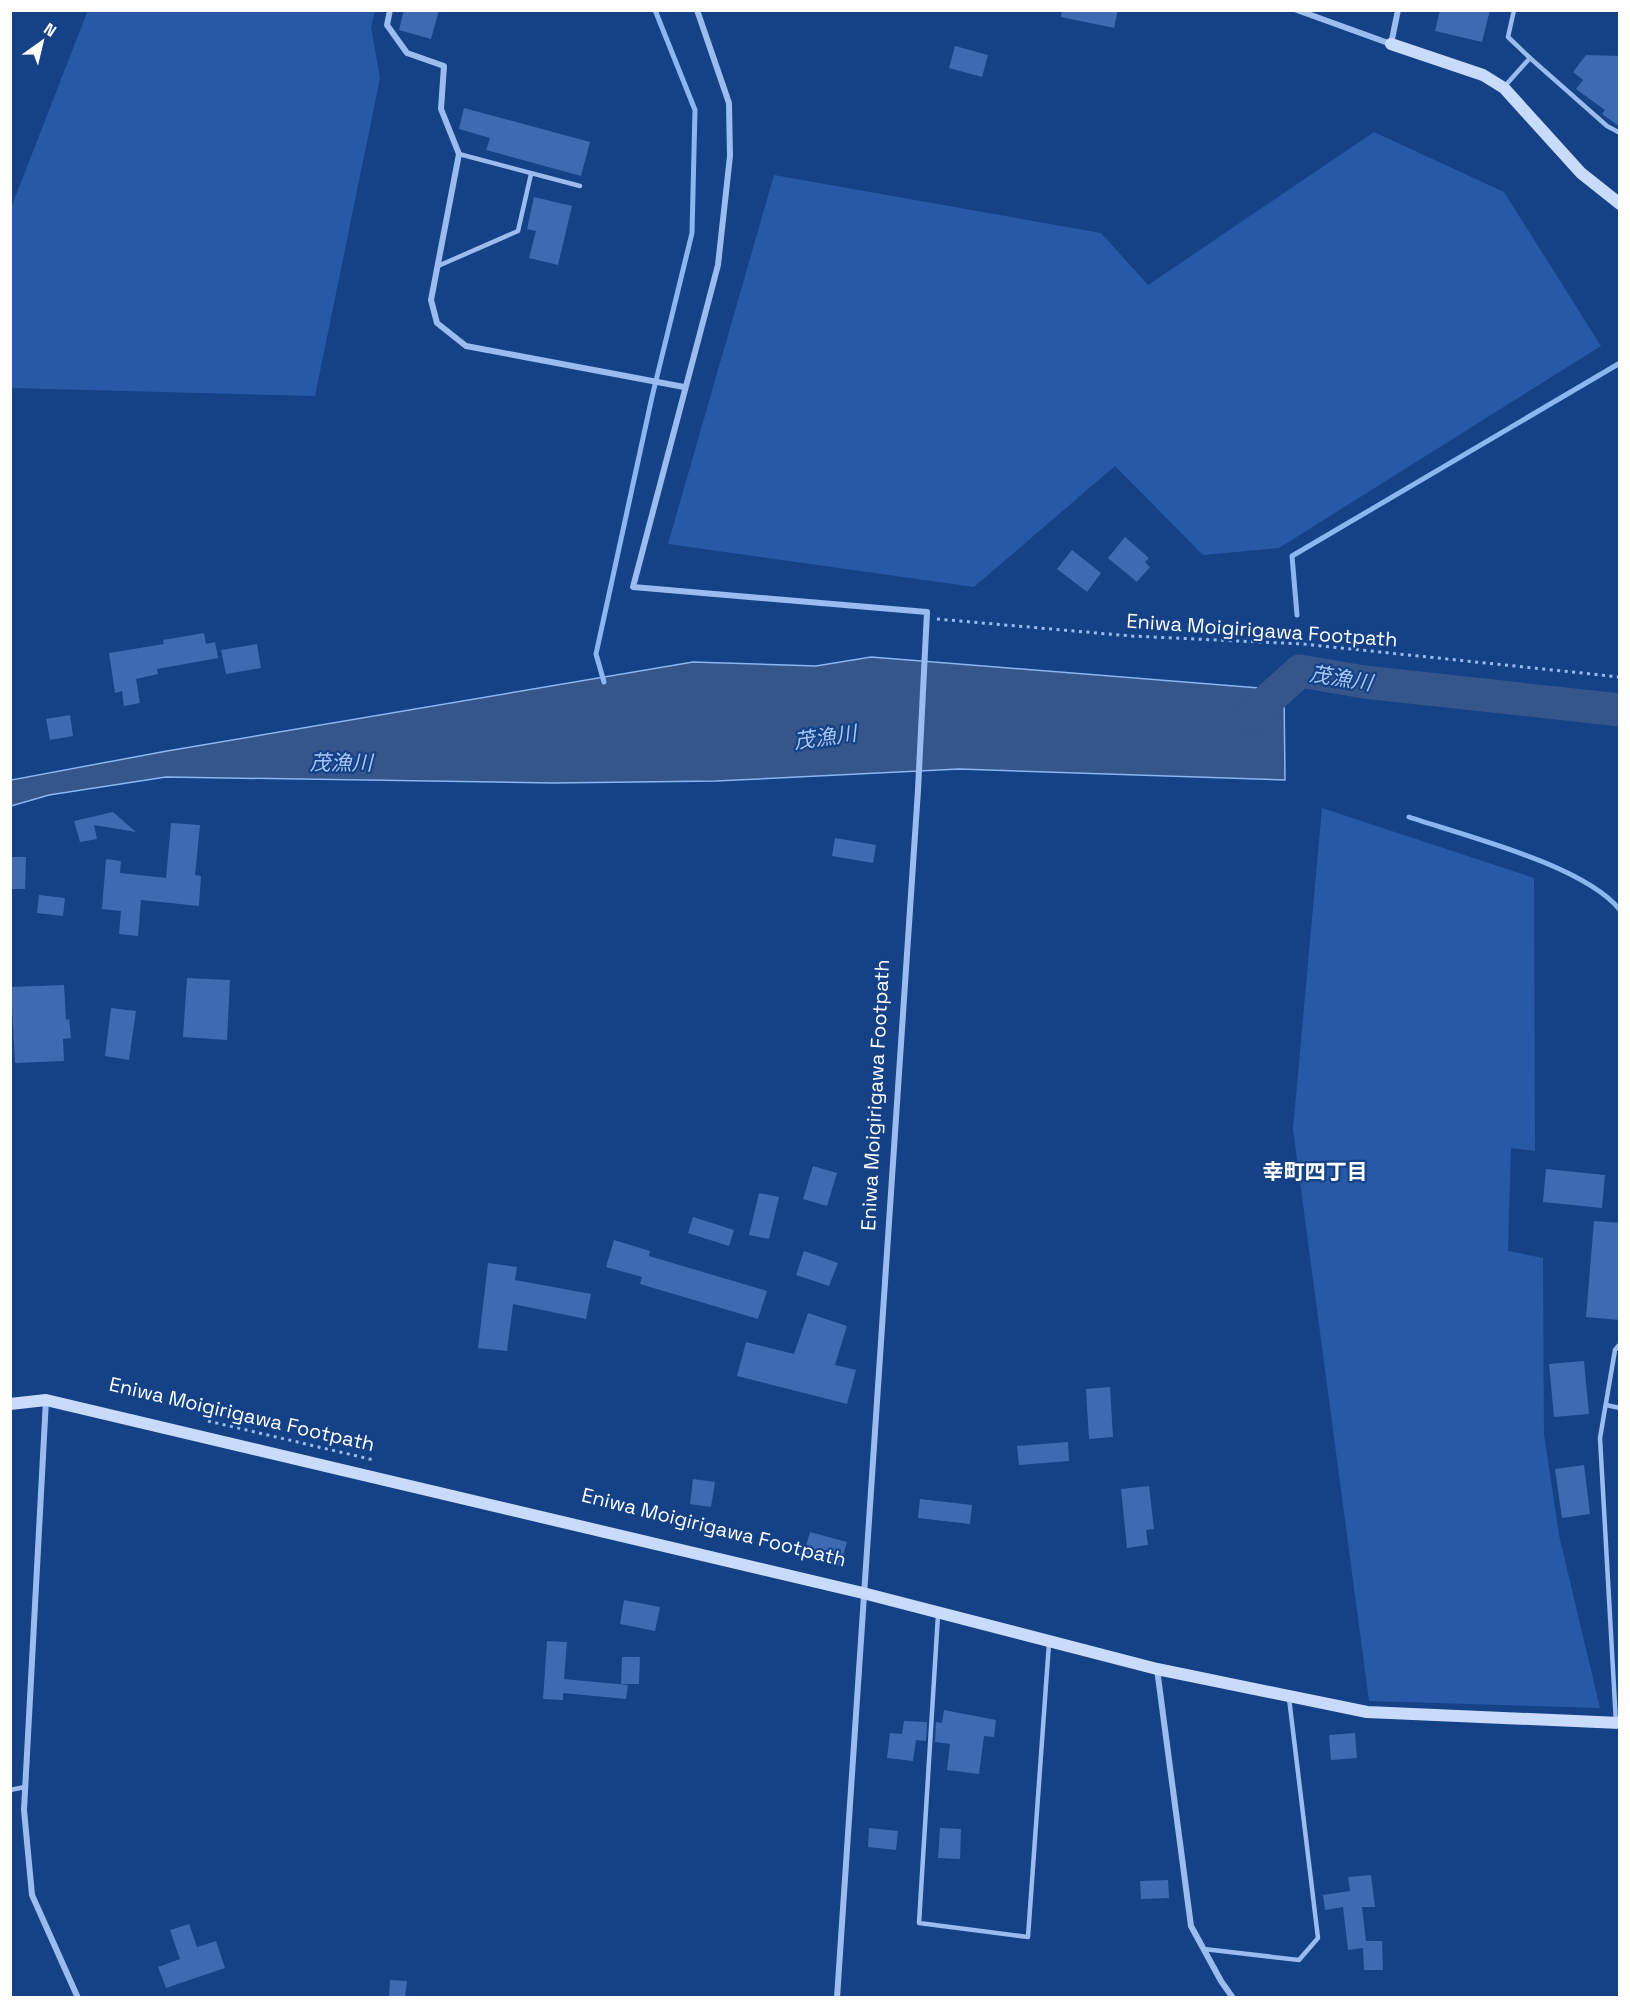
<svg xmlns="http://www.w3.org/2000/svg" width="1630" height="2008" font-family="'Space Grotesk','Noto Sans JP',sans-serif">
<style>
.green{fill:#2759a6}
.water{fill:#35568a;stroke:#8cb6f2;stroke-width:1.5}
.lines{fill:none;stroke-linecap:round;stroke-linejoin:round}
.stream{stroke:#8cb6f2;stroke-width:5}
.river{stroke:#35568a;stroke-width:33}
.building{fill:#3d6ab1}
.path{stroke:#9abcee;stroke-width:3;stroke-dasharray:3 4.5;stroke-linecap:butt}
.lane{stroke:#9abcee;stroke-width:4.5}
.street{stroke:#9abcee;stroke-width:6}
.secondary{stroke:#c8dbfa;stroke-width:12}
.labels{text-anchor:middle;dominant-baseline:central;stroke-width:4.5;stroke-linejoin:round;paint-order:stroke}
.street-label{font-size:20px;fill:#fff;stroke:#154187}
.water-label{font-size:21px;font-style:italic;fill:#a6c6f6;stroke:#154187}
.neighbourhood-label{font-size:21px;font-weight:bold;fill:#fff;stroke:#154187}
</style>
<rect width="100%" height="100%" fill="#154187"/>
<g class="green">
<polygon points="88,10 375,11 371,27 380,78 315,396 11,388 11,208"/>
<polygon points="1374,132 1504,192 1601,346 1279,548 1203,555 1115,466 974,587 668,544 774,175 1101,233 1148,285"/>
<polygon points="1322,808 1534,878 1535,1151 1511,1148 1508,1251 1543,1258 1544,1434 1559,1535 1600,1708 1369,1701 1293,1129"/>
</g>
<polygon class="water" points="871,657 1284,690 1285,780 959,769 716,781 553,783 166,777 49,795 11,806 11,780 167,751 693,662 816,666"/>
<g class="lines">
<g class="stream">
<polyline points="1297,615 1292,556 1620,363"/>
<polyline points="604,682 596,654 652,397 692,233 695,110 655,10"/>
<path d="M1409 817C1465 836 1584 865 1620 910"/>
</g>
<polyline class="river" points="1248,718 1300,671 1364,682 1620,710"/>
</g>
<g class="building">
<polygon points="404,10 439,10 431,39 399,30"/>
<polygon points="1062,10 1118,10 1114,28 1061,17"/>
<polygon points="1440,10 1490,10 1482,42 1435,31"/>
<polygon points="955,46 988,55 982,77 949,68"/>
<polygon points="1586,55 1620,56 1620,127 1602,114 1605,110 1576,89 1583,80 1573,72"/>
<polygon points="464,108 590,142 581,176 486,150 490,138 459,129"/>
<polygon points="534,197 572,206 558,265 529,258 536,231 527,229"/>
<polygon points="1125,537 1149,558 1145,562 1150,567 1137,582 1108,558"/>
<polygon points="1072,550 1101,573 1087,592 1057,569"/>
<polygon points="204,633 206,644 215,642 218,658 157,669 158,674 136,679 140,703 124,706 122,691 115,693 109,653 164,644 163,640"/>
<polygon points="257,644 261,668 226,674 221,650"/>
<polygon points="70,715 73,736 50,740 46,719"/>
<polygon points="113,812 136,832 94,825 97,839 80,842 74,821"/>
<polygon points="171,823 200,825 195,875 201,876 199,906 141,900 138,936 119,934 121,911 102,909 106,859 121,861 120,873 166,878"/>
<polygon points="835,838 876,845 873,863 832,856"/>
<polygon points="10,857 26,857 25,889 10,889"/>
<polygon points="39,895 65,898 63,916 37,913"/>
<polygon points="187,978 230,980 227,1040 183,1037"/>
<polygon points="64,985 66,1020 69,1019 71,1038 63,1039 64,1061 15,1063 11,987"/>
<polygon points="111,1008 136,1011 129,1060 105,1056"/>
<polygon points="813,1166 837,1173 827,1206 803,1199"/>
<polygon points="1546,1169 1605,1175 1602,1208 1543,1202"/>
<polygon points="759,1193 779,1197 769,1239 749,1235"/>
<polygon points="693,1217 734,1230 729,1246 688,1233"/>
<polygon points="1594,1221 1620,1223 1620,1320 1586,1317"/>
<polygon points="614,1240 650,1251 649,1256 767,1291 758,1319 640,1284 642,1277 606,1267"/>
<polygon points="804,1251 838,1263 829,1286 796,1275"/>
<polygon points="488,1263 517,1267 515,1280 591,1294 586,1319 513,1304 507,1351 478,1348"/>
<polygon points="808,1313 847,1326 835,1365 856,1370 847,1404 737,1376 746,1342 794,1354"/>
<polygon points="1584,1361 1589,1414 1554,1417 1549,1364"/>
<polygon points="1110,1387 1113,1437 1089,1439 1086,1389"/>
<polygon points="1068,1442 1069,1461 1019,1465 1017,1446"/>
<polygon points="1584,1465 1590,1514 1562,1518 1555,1469"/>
<polygon points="693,1479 715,1482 711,1507 690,1504"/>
<polygon points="1149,1486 1154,1529 1146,1530 1148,1545 1127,1548 1121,1489"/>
<polygon points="920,1499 972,1505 970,1524 918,1518"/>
<polygon points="810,1532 847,1542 840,1566 803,1556"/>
<polygon points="624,1600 660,1607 655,1631 620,1624"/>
<polygon points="547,1641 567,1642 564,1679 628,1685 626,1699 563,1693 563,1700 543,1699"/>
<polygon points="622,1657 640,1657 639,1684 621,1684"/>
<polygon points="944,1710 996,1720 994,1737 984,1736 979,1774 947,1770 950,1744 935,1742 936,1722 942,1723"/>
<polygon points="904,1721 927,1722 926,1741 916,1740 913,1761 887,1758 890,1733 902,1734"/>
<polygon points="1355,1733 1357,1758 1331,1760 1329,1735"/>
<polygon points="869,1828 898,1831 896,1850 868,1847"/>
<polygon points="940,1828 961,1829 960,1859 938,1858"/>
<polygon points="1371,1875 1375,1907 1362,1907 1366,1941 1382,1941 1383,1970 1364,1970 1363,1948 1348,1950 1343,1907 1325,1910 1323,1895 1350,1891 1348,1877"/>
<polygon points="1168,1880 1169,1898 1141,1899 1140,1881"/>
<polygon points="189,1924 197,1947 216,1941 225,1968 166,1988 158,1967 180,1959 170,1930"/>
<polygon points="390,1980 407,1981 405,1998 389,1998"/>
</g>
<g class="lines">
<g class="path">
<polyline points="937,619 1131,636 1303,644 1620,677"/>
<polyline points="208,1421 374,1460"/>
</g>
<g class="lane">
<polyline points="1530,58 1607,126 1620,133"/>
<polyline points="1504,87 1530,58 1508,37 1514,10"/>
<polyline points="459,154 580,186"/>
<polyline points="438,266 518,231 531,174"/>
<polyline points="1606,1405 1620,1408"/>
<polyline points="938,1615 919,1923 1028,1937 1049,1643"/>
<polyline points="1616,1723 1600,1438 1615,1350 1620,1344"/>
<polyline points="10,1790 25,1787"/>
<polyline points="1204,1949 1299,1960 1318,1938 1289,1698"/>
</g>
<g class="street">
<polyline points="390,10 387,25 407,53 444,66 441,109 459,154 431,300 437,323 466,346 684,387"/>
<polyline points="697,10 729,103 730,156 718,265 633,587 927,612 918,790 837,1998"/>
<polyline points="1297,10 1391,44 1398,10"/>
<polyline points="46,1400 24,1810 32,1895 78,1998"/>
<polyline points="1157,1669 1191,1926 1221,1981 1233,1998"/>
</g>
<g class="secondary">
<polyline points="1391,44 1483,75 1504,88 1581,173 1620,204"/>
<polyline points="10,1404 46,1400 863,1593 1157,1669 1367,1712 1620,1723"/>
</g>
</g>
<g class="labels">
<g class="street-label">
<text transform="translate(1262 630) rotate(4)">Eniwa Moigirigawa Footpath</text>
<text transform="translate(875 1095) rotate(-87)">Eniwa Moigirigawa Footpath</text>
<text transform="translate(242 1414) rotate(13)">Eniwa Moigirigawa Footpath</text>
<text transform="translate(714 1527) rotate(14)">Eniwa Moigirigawa Footpath</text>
</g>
<g class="water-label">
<text transform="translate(1341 678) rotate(9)">茂漁川</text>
<text transform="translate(825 737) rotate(-8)">茂漁川</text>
<text x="341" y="762">茂漁川</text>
</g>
<g class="neighbourhood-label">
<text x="1315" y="1171">幸町四丁目</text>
</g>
</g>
<rect width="1630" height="2008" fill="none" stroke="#ffffff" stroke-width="24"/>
<g transform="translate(42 42) rotate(34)" stroke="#154187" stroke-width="4.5" paint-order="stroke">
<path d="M0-4.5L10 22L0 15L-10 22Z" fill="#ffffff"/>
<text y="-9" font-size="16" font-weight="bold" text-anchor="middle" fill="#ffffff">N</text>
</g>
</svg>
